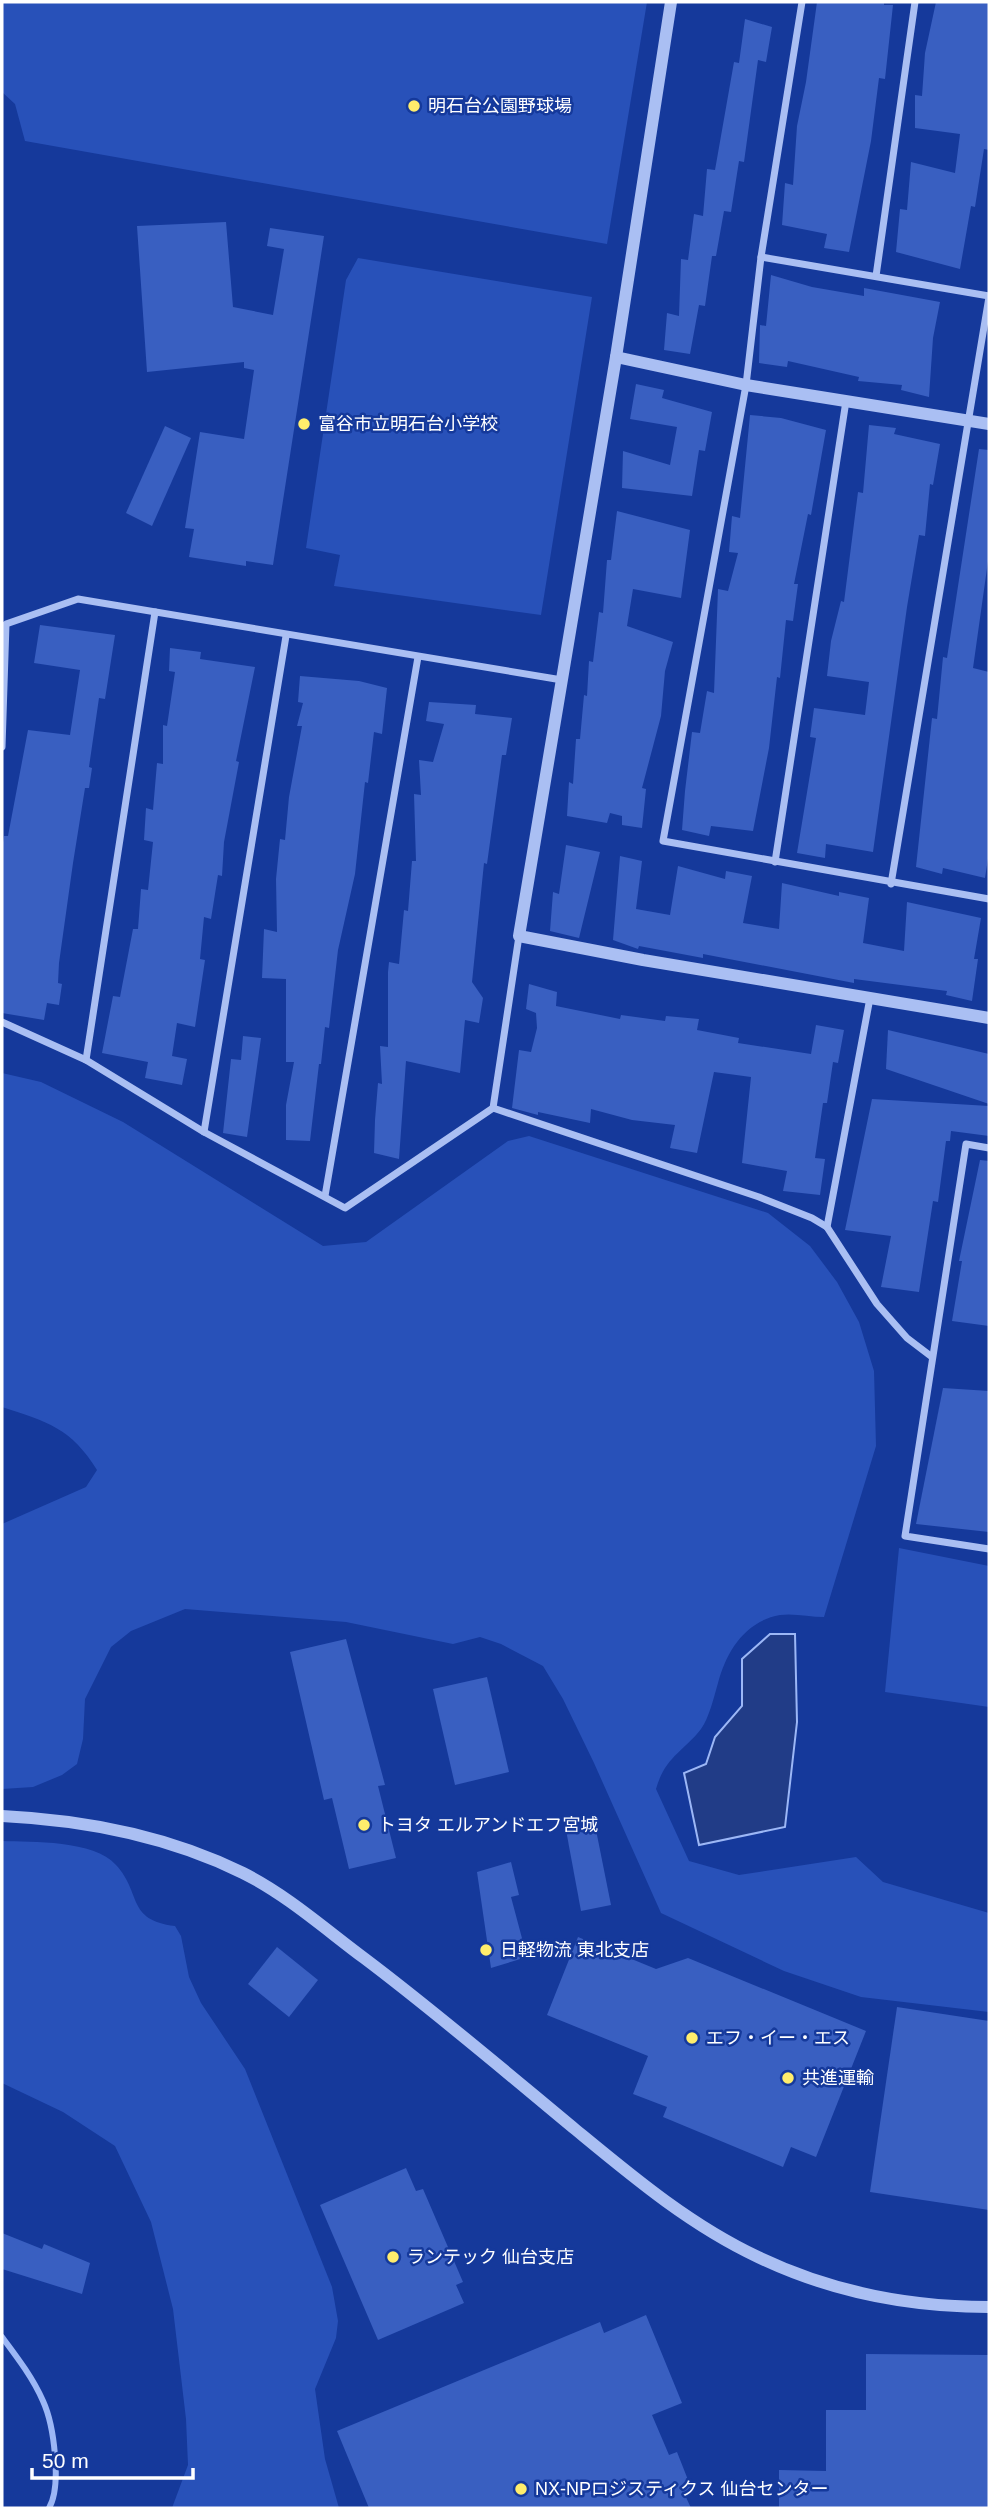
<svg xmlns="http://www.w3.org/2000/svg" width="991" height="2510" font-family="Helvetica,'Noto Sans JP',sans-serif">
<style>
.green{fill:#2851b9}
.water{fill:#213c87;stroke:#9cb7f6;stroke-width:2}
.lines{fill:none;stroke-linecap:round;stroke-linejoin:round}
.stream{stroke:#9cb7f6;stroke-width:6}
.building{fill:#395fc1}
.minor{stroke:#aabff3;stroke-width:7}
.tertiary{stroke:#aabff3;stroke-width:12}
.poi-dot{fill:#ffed6c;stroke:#15399b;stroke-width:2.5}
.labels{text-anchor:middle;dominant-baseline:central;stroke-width:5;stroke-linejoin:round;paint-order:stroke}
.poi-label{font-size:18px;fill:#fff;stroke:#15399b;text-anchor:start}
</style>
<rect width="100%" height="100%" fill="#15399b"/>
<g class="green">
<polygon points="2,2 647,2 607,244 25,141 15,104 2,92"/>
<polygon points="358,258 592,297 541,615 334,586 340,555 306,548 346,280"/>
<path d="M2 1073 41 1082 123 1122 323 1246 366 1242 508 1141 529 1136 768 1213 810 1246 837 1282 859 1322 874 1371 876 1446 824 1617C810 1617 794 1613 780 1615 745 1621 726 1652 718 1683 714 1697 709 1718 701 1729 683 1752 665 1757 656 1789L689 1861 739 1875 856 1857 883 1882 989 1913V2012L861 1997 784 1971 661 1913 594 1763 563 1699 543 1666 501 1644 480 1637 453 1644 346 1622 185 1609 131 1631 111 1647 85 1699 83 1739 77 1764 62 1775 33 1787 2 1789V1524L86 1487 97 1470C71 1428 48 1422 2 1407Z"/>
<polygon points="899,1548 989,1566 989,1707 885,1692"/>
<path d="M2 1841C32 1842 94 1840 116 1865 142 1893 126 1920 175 1926L181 1936 189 1977 201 2003 245 2069 332 2287 338 2321 336 2338 315 2389 325 2459 339 2508H172L188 2465 186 2419 173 2309 151 2222 115 2146 63 2112 2 2083Z"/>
</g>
<polygon class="water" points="770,1634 795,1634 797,1722 785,1827 699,1845 684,1773 706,1764 715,1737 742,1706 742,1659"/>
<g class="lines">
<path class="stream" d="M2 2337C17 2357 33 2378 43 2401 54 2425 62 2486 49 2508"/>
</g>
<g class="building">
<polygon points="817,2 884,2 884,5 893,5 885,79 879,78 871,141 849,252 824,248 827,234 782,225 785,183 793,185 797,126 806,82"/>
<polygon points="936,2 989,2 989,150 984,149 975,207 971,206 960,269 896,252 900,209 907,210 911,162 955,173 960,134 915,128 915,95 922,96 925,53"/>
<polygon points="745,19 772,27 766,62 758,60 744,162 739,161 731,212 724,211 716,256 712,256 705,306 699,305 690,354 664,350 667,313 679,316 681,259 688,260 694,214 703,216 707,169 715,170 734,62 739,63"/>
<polygon points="226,222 233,307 273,315 284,249 267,246 270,228 324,236 273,565 246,561 246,566 189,557 194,529 185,528 200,432 244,439 254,370 244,368 244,362 147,372 137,226"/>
<polygon points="771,275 812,287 864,296 864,288 940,302 933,338 929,397 901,390 902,385 858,381 859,377 788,361 787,367 759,363 760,325 766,326"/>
<polygon points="636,384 664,390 662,398 712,412 705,451 699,450 692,496 622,488 623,451 670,465 677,427 630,419"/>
<polygon points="750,415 781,418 826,430 811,515 808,514 794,584 798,584 793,621 786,620 780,678 777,677 769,748 753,831 711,826 709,836 682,830 685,791 692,732 700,733 707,691 714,693 718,589 728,591 738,553 729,552 732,516 740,518"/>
<polygon points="869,425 896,428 894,434 940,444 933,485 930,484 925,536 919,535 907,607 873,852 826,844 825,858 797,853 816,738 810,737 814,708 865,715 869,682 827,676 831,641 841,601 844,602 858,492 863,493"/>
<polygon points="165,426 191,438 152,526 126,513"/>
<polygon points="979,449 989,450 989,554 973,668 989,672 989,852 985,878 943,868 942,874 916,867 932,718 937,719 943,657 947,658"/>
<polygon points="617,511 690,530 681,598 633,589 627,626 673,642 665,671 661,716 642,788 646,789 642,828 622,825 622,816 610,813 607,823 567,816 569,782 573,784 576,739 580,739 584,695 587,696 589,661 593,662 599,612 603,613 607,560 611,560"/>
<polygon points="40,625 115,635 105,699 99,698 89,767 92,768 89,788 85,788 73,863 59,963 58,983 62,984 59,1005 47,1003 44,1020 2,1013 2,849 4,836 8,836 28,730 70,735 80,670 34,663"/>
<polygon points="170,648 201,652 200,659 255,667 236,761 239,762 224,842 222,876 218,875 211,919 204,917 200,959 205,960 195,1027 177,1023 172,1056 187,1059 182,1085 145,1078 148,1062 102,1053 113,996 120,997 133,929 138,929 141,889 148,890 153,842 144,840 146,808 153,810 157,763 163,764 163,725 167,726 175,672 169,671"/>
<polygon points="300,676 359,681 387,688 382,734 374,732 368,783 365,782 355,874 338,950 329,1028 325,1027 321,1064 319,1064 310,1141 286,1140 286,1105 294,1062 286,1062 286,979 262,978 264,929 277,932 276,879 280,839 285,840 289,797 302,726 297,726 303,703 298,702"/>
<polygon points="429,702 476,705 475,714 512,718 506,755 502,755 487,864 484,863 472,982 483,998 479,1023 465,1020 460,1073 406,1061 399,1159 374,1153 375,1120 378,1083 382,1084 380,1046 388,1047 388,972 389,962 399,964 404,910 408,911 412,861 416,861 414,794 421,795 419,760 433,762 444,724 426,721"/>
<polygon points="566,845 600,852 579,938 550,931 553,892 559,894"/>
<polygon points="620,856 642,861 636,909 670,915 678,866 725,879 726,871 752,876 743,923 779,929 782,883 839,896 839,892 869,898 863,943 904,951 907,902 981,918 974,959 978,959 972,1001 946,995 947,991 854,979 854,983 703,954 703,958 639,946 638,949 613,940"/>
<polygon points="529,984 557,992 556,1006 620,1019 621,1015 665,1021 666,1016 699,1019 697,1030 739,1038 738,1043 811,1054 816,1025 844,1030 838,1063 833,1062 827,1103 823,1103 815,1158 825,1159 820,1195 783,1191 787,1171 742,1163 751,1077 714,1072 697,1153 670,1148 675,1125 632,1120 591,1109 590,1123 538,1112 538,1115 512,1108 519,1050 531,1052 537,1028 536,1013 526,1009"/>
<polygon points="888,1030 989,1054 989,1104 886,1069"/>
<polygon points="243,1036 261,1038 247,1137 223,1133 231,1059 241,1060"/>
<polygon points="872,1099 989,1106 989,1136 951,1131 950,1141 946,1141 938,1202 933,1201 919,1292 881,1287 891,1236 845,1230"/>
<polygon points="980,1160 989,1161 989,1326 952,1321 962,1261 959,1261"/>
<polygon points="943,1388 989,1391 989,1532 916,1524"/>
<polygon points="346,1639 385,1785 378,1786 396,1858 349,1869 332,1798 324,1800 290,1652"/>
<polygon points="487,1677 509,1772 455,1785 433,1689"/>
<polygon points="595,1825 611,1905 581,1911 566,1830"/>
<polygon points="511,1862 519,1895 511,1897 527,1957 491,1968 477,1872"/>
<polygon points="578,1937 656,1969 688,1958 866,2031 816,2157 791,2147 783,2167 663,2117 667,2107 633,2094 648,2056 547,2015"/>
<polygon points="277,1947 318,1980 289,2017 248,1984"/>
<polygon points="897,2007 989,2021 989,2210 870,2192"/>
<polygon points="406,2168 416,2191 423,2189 463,2282 456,2285 464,2303 378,2340 320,2205"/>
<polygon points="2,2233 42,2249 44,2244 90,2263 82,2294 2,2269"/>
<polygon points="646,2315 682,2403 652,2415 669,2455 677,2452 692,2490 684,2493 691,2508 369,2508 337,2431 600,2322 604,2333"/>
<polygon points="866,2354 989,2355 989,2508 779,2508 779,2470 826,2471 826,2410 866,2410"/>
</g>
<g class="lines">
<g class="minor">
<polyline points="802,2 761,257 746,385 663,841 989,899"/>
<polyline points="761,257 989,296"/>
<polyline points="876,276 915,2"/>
<polyline points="2,747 6,624 78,599 562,680"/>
<polyline points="775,862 846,401"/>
<polyline points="891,884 989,297"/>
<polyline points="2,1022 86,1060 204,1132 345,1208 493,1108 519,936"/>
<polyline points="86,1060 155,612"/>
<polyline points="493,1108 759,1197 812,1218 827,1227 877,1304 907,1338 932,1357"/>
<polyline points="204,1132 286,636"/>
<polyline points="989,1148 966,1144 905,1536 989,1549"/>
<polyline points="325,1196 418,657"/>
<polyline points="827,1227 870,998"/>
</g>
<g class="tertiary">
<polyline points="671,2 616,357 519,936 643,960 989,1018"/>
<polyline points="616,357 746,385 989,424"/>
<path d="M2 1816C86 1820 168 1836 243 1873 287 1895 325 1929 364 1958 437 2013 506 2072 576 2130 633 2177 690 2225 758 2257 831 2292 909 2307 989 2307"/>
</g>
</g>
<g class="poi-dot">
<circle cx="414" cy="106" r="7"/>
<circle cx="304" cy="424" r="7"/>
<circle cx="364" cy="1825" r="7"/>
<circle cx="486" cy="1950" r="7"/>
<circle cx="692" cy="2038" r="7"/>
<circle cx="788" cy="2078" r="7"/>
<circle cx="393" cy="2257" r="7"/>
<circle cx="521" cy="2489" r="7"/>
</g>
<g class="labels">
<g class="poi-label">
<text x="428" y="106">明石台公園野球場</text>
<text x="318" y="424">富谷市立明石台小学校</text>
<text x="378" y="1825">トヨタ エルアンドエフ宮城</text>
<text x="500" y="1950">日軽物流 東北支店</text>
<text x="706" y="2038">エフ・イー・エス</text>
<text x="802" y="2078">共進運輸</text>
<text x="407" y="2257">ランテック 仙台支店</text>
<text x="535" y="2489">NX-NPロジスティクス 仙台センター</text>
</g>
</g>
<rect width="991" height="2510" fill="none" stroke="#ffffff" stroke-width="7"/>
<path d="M32 2468v10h161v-10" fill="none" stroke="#ffffff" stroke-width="3.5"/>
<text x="42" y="2468" font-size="21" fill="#ffffff" stroke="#15399b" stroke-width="5" paint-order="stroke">50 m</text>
</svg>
